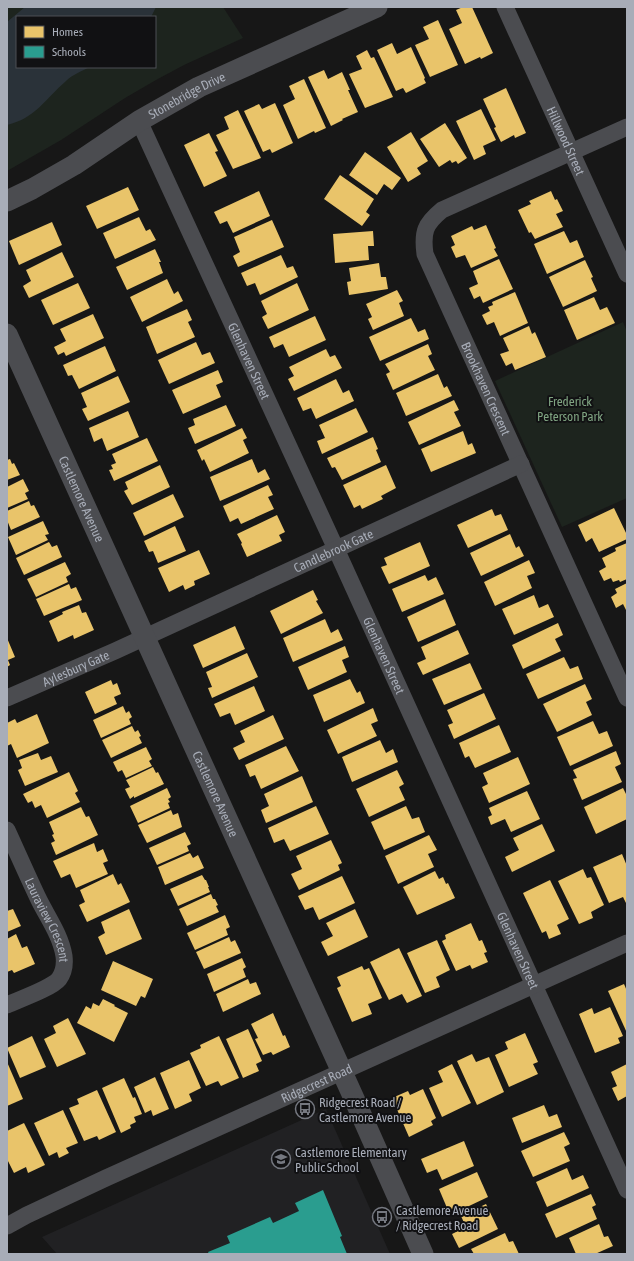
<svg xmlns="http://www.w3.org/2000/svg" width="634" height="1261" font-family="'Asap Condensed',sans-serif">
<style>
.built{fill:#212123}
.green{fill:#1d241e;fill-rule:evenodd}
.water{fill:#2a3239}
.homes{fill:#e9c46a}
.schools{fill:#2a9d8f}
.lines{fill:none;stroke-linecap:round;stroke-linejoin:round}
.minor{stroke:#4b4c50;stroke-width:17}
.tertiary{stroke:#4b4c50;stroke-width:21}
.labels{text-anchor:middle;dominant-baseline:central;stroke-width:4;stroke-linejoin:round;paint-order:stroke}
.street-label{font-size:13px;fill:#a8adb8;stroke:#111113}
.park-label{font-size:13px;fill:#7fa381;stroke:#111113}
.poi-label{font-size:13px;fill:#a8adb8;stroke:#111113;text-anchor:start}
</style>
<rect width="100%" height="100%" fill="#171717"/>
<polygon class="built" points="326,1109 390,1254 57,1254 42,1237"/>
<g class="green">
<path d="M7 7H223L243 38 184 65 156 80 125 98 61 140 7 171ZM17 17H155V67H17Z"/>
<polygon points="623,322 627,332 627,498 562,527 495,381"/>
</g>
<path class="water" d="M25 7H156L151 17H17V67H90C82 71 72 75 66 81 45 99 36 118 7 125V22Z"/>
<g class="homes">
<polygon points="463,7 472,7 493,53 481,59 480,57 465,64 449,29 462,23 456,10"/>
<polygon points="438,20 458,65 430,77 415,45 429,39 423,27"/>
<polygon points="392,43 397,54 411,47 425,78 424,79 426,83 406,93 403,88 396,91 377,50"/>
<polygon points="367,50 371,58 374,57 393,97 365,108 349,74 362,69 356,56"/>
<polygon points="324,70 328,79 342,72 350,90 348,90 358,112 342,119 343,120 331,126 308,77"/>
<polygon points="304,79 326,128 315,133 314,131 298,139 283,105 295,99 289,86"/>
<polygon points="506,88 526,133 515,138 514,135 501,142 494,128 496,127 483,99"/>
<polygon points="275,103 293,143 272,153 270,149 263,152 244,111 259,104 262,109"/>
<polygon points="481,109 496,140 483,146 486,154 474,160 456,121"/>
<polygon points="238,110 261,158 233,169 216,135 229,129 224,117"/>
<polygon points="445,123 467,158 458,164 456,161 452,163 450,160 439,167 420,139"/>
<polygon points="411,132 428,161 417,168 421,174 408,182 387,147"/>
<polygon points="209,133 218,151 215,152 227,176 204,187 184,145"/>
<polygon points="365,152 401,178 392,190 384,184 377,195 349,175"/>
<polygon points="340,175 374,199 366,212 370,215 362,226 324,199"/>
<polygon points="128,187 139,210 97,229 86,206"/>
<polygon points="259,191 270,216 233,233 227,221 220,224 214,212"/>
<polygon points="551,191 555,200 557,199 563,211 556,214 563,227 535,239 531,232 529,233 518,210 531,204 529,201"/>
<polygon points="139,217 146,231 150,229 156,240 115,259 103,233"/>
<polygon points="272,220 284,247 238,267 233,256 240,252 234,237"/>
<polygon points="52,222 62,245 19,265 9,241"/>
<polygon points="486,225 496,248 494,249 498,256 471,268 465,255 456,258 451,247 455,245 451,236 472,226 474,230"/>
<polygon points="373,231 374,246 368,246 369,260 335,263 333,234"/>
<polygon points="564,231 570,243 577,240 584,257 547,274 534,244"/>
<polygon points="155,249 161,262 159,262 163,273 127,290 116,267"/>
<polygon points="62,252 74,277 29,298 23,286 31,281 26,270"/>
<polygon points="281,255 287,268 293,266 298,277 260,295 255,283 247,286 241,273"/>
<polygon points="499,259 513,289 483,303 480,296 474,299 469,288 478,284 473,271"/>
<polygon points="585,260 593,277 591,278 597,291 563,307 549,277"/>
<polygon points="379,263 381,277 386,277 388,289 349,295 347,282 351,281 349,268"/>
<polygon points="167,279 174,294 178,291 183,301 142,322 130,297"/>
<polygon points="78,283 90,308 53,325 41,300"/>
<polygon points="297,283 309,310 268,329 262,317 267,314 261,301"/>
<polygon points="397,290 403,301 399,303 404,316 373,330 368,319 372,317 366,304"/>
<polygon points="515,292 528,323 500,336 494,322 487,325 482,315 490,311 488,307 493,305 492,302"/>
<polygon points="594,297 600,310 607,307 615,323 577,340 564,310"/>
<polygon points="187,309 192,320 188,322 195,337 157,354 146,327"/>
<polygon points="93,314 104,338 66,356 64,352 58,355 54,347 66,341 60,329"/>
<polygon points="315,316 326,340 289,357 283,344 274,348 269,337"/>
<polygon points="411,318 418,332 425,329 429,339 380,361 369,337"/>
<polygon points="529,326 532,334 535,332 546,357 515,370 512,363 506,366 500,354 509,351 503,338"/>
<polygon points="196,342 202,355 210,352 215,363 169,384 158,360"/>
<polygon points="428,344 432,354 428,356 435,370 393,390 386,374 390,372 385,364"/>
<polygon points="105,346 116,371 79,389 72,375 68,376 63,365"/>
<polygon points="326,349 330,357 335,355 342,368 294,391 288,379 294,376 289,367"/>
<polygon points="218,370 223,382 216,385 221,397 183,414 172,390"/>
<polygon points="438,374 444,388 447,386 452,396 406,416 396,393"/>
<polygon points="118,376 130,402 88,421 82,409 87,407 81,393"/>
<polygon points="336,379 343,393 349,390 354,401 316,419 311,408 303,411 297,398"/>
<polygon points="454,400 459,410 454,412 461,426 419,445 408,422"/>
<polygon points="226,405 236,426 195,444 188,428 195,425 193,419"/>
<polygon points="356,408 368,432 322,454 317,441 325,438 319,425"/>
<polygon points="128,411 139,437 107,451 102,438 94,442 89,428"/>
<polygon points="242,428 247,438 243,440 249,453 210,472 204,459 202,461 197,450"/>
<polygon points="463,431 468,445 472,443 476,453 431,472 421,449"/>
<polygon points="373,437 378,449 376,450 381,462 342,480 335,467 332,468 327,458"/>
<polygon points="147,438 158,461 114,481 109,470 113,469 111,465 116,463 112,454"/>
<polygon points="10,459 12,464 14,463 20,475 7,480 7,460"/>
<polygon points="252,459 258,473 265,469 270,479 220,501 210,477"/>
<polygon points="160,465 170,487 132,505 124,491 128,489 125,482"/>
<polygon points="386,465 396,488 381,496 383,499 362,509 360,505 354,508 343,485"/>
<polygon points="23,479 29,491 25,493 28,499 7,508 7,487"/>
<polygon points="268,485 273,495 268,497 274,509 241,524 238,518 230,522 223,506"/>
<polygon points="173,494 184,517 144,536 133,513"/>
<polygon points="29,501 31,506 34,505 40,517 11,530 7,520 7,511"/>
<polygon points="614,508 627,535 627,539 599,552 592,538 586,542 578,525"/>
<polygon points="492,509 495,516 501,514 508,530 468,548 457,525"/>
<polygon points="277,515 285,532 279,535 282,541 247,557 241,544 242,543 237,534"/>
<polygon points="43,521 49,534 45,535 48,540 16,555 8,537"/>
<polygon points="175,526 186,551 158,563 153,551 149,552 144,541"/>
<polygon points="510,534 516,548 519,546 524,556 481,576 470,553"/>
<polygon points="49,542 52,547 57,545 62,557 24,575 16,558"/>
<polygon points="420,542 430,566 389,584 381,567 387,565 384,558"/>
<polygon points="627,543 627,579 620,582 619,580 613,582 611,578 604,581 599,571 606,567 602,558 616,551 615,548"/>
<polygon points="199,550 210,574 194,581 195,585 185,590 183,585 169,592 158,568"/>
<polygon points="529,560 535,573 527,576 532,588 495,606 484,582"/>
<polygon points="65,562 71,574 66,577 68,582 36,597 27,579"/>
<polygon points="425,575 428,581 436,577 444,594 402,612 392,589"/>
<polygon points="627,583 627,612 623,604 616,608 611,597 617,593 615,589"/>
<polygon points="69,584 71,589 76,587 82,600 44,616 36,599"/>
<polygon points="313,590 318,600 316,601 323,613 281,634 270,611"/>
<polygon points="534,595 539,608 548,604 554,617 514,635 502,609"/>
<polygon points="445,599 456,625 418,642 407,617"/>
<polygon points="79,605 82,613 86,612 94,630 74,639 73,635 58,642 49,621 63,614 62,612"/>
<polygon points="325,619 331,633 338,629 343,640 293,662 283,638"/>
<polygon points="558,623 563,635 555,639 561,651 523,669 512,645"/>
<polygon points="235,626 245,649 203,668 193,645"/>
<polygon points="458,630 469,654 423,675 417,663 426,659 421,647"/>
<polygon points="7,638 15,657 8,660 10,665 7,667"/>
<polygon points="345,646 349,657 342,660 347,672 308,690 298,667"/>
<polygon points="247,653 258,677 212,698 208,688 212,687 206,672"/>
<polygon points="564,657 570,669 578,666 583,679 538,699 526,674"/>
<polygon points="470,663 482,689 444,705 432,679"/>
<polygon points="350,679 357,693 360,691 365,703 324,722 313,695"/>
<polygon points="111,680 113,685 117,683 121,694 114,697 117,704 95,714 85,692"/>
<polygon points="585,684 592,699 586,702 592,715 557,732 543,704"/>
<polygon points="254,686 265,711 235,725 230,713 220,717 214,704"/>
<polygon points="484,693 496,719 454,739 448,725 453,723 447,710"/>
<polygon points="123,706 126,713 129,711 132,717 129,719 131,724 101,738 93,720"/>
<polygon points="373,708 378,721 371,724 377,736 338,754 327,730"/>
<polygon points="37,714 49,743 17,758 11,744 7,746 7,723 15,719 17,723"/>
<polygon points="273,715 284,739 239,760 233,748 245,742 240,731"/>
<polygon points="593,721 599,734 607,731 613,746 570,766 557,737"/>
<polygon points="499,725 511,752 475,768 469,756 465,758 459,743"/>
<polygon points="132,726 135,732 138,730 141,736 139,737 142,743 111,758 102,740"/>
<polygon points="380,740 386,753 393,749 398,762 352,782 342,757"/>
<polygon points="286,746 299,771 261,789 255,775 250,777 245,765"/>
<polygon points="146,747 152,759 149,761 152,766 126,778 122,770 118,772 113,762"/>
<polygon points="616,751 621,764 615,767 622,782 582,800 573,779 577,778 573,770"/>
<polygon points="38,753 41,760 51,756 58,772 25,786 18,770 22,768 19,760"/>
<polygon points="518,757 530,784 489,803 482,787 488,784 483,773"/>
<polygon points="153,767 156,773 158,772 164,784 134,798 134,796 130,799 125,789 130,787 126,780"/>
<polygon points="397,770 404,784 399,787 405,800 369,817 356,789"/>
<polygon points="69,772 78,791 75,793 80,802 47,818 41,805 35,808 32,801 28,803 23,794"/>
<polygon points="302,776 313,802 266,823 261,810 269,806 264,794"/>
<polygon points="167,788 171,797 168,799 170,802 168,803 170,808 138,823 130,806"/>
<polygon points="623,788 627,796 627,819 596,834 584,807"/>
<polygon points="527,791 540,819 511,832 505,819 491,825 488,817 492,815 489,808"/>
<polygon points="316,806 329,834 290,851 284,839 274,843 268,828"/>
<polygon points="406,806 412,819 419,817 425,832 384,850 371,822"/>
<polygon points="81,807 86,817 89,816 98,835 56,855 51,843 55,841 52,835 54,834 49,822"/>
<polygon points="171,810 173,815 178,813 182,827 147,843 138,825"/>
<polygon points="542,824 555,851 512,872 505,857 519,850 513,838"/>
<polygon points="185,832 191,844 187,846 189,851 157,865 149,848"/>
<polygon points="429,835 437,850 428,854 434,867 398,884 385,856"/>
<polygon points="331,840 342,863 338,865 340,870 299,890 291,874 302,869 296,856"/>
<polygon points="94,843 97,852 103,849 108,861 103,863 108,874 76,888 70,874 61,878 53,861"/>
<polygon points="190,853 193,858 198,855 204,868 165,885 158,867"/>
<polygon points="622,854 627,866 627,902 626,903 623,897 609,903 593,867"/>
<polygon points="583,869 587,878 591,877 604,905 591,912 593,918 579,924 558,881"/>
<polygon points="435,871 439,879 443,877 446,884 448,883 455,898 417,915 403,887"/>
<polygon points="113,874 118,885 121,883 130,902 87,922 79,905 85,902 80,890"/>
<polygon points="202,875 205,880 206,880 209,887 208,887 210,892 178,906 170,889"/>
<polygon points="342,876 355,903 319,920 313,907 305,910 298,896"/>
<polygon points="550,880 569,919 557,925 561,934 549,939 546,931 542,933 523,893"/>
<polygon points="211,894 213,899 215,899 218,905 216,906 219,912 187,926 179,909"/>
<polygon points="13,909 21,926 7,932 7,911"/>
<polygon points="129,909 142,939 106,955 98,937 105,933 101,922"/>
<polygon points="355,909 368,937 328,956 321,942 333,936 326,923"/>
<polygon points="225,915 230,927 226,929 228,935 195,950 187,933"/>
<polygon points="471,923 479,941 482,940 487,952 484,953 488,962 472,969 470,965 456,971 442,941 446,939 445,935"/>
<polygon points="16,934 22,948 27,946 35,964 14,973 12,970 7,972 7,939"/>
<polygon points="229,937 231,942 235,940 241,953 204,969 196,952"/>
<polygon points="437,940 450,970 436,977 440,987 425,993 407,953"/>
<polygon points="399,948 422,996 407,1003 402,994 389,1000 370,962"/>
<polygon points="242,958 246,967 243,969 246,977 214,992 207,974"/>
<polygon points="113,961 153,979 145,998 141,996 136,1006 101,990"/>
<polygon points="362,966 364,970 369,968 382,998 368,1004 372,1014 352,1022 337,988 341,986 337,977"/>
<polygon points="248,979 250,984 256,982 261,994 223,1012 216,994"/>
<polygon points="624,984 627,991 627,1033 608,991"/>
<polygon points="103,999 115,1005 114,1006 128,1013 114,1042 77,1023 86,1006 91,1009 93,1003 99,1006"/>
<polygon points="610,1007 623,1036 618,1038 620,1043 595,1053 579,1014 592,1008 594,1014"/>
<polygon points="273,1013 283,1036 285,1035 290,1047 273,1055 271,1052 263,1055 255,1039 258,1038 251,1024"/>
<polygon points="68,1018 86,1054 57,1067 44,1039 56,1033 53,1026"/>
<polygon points="248,1029 262,1061 256,1064 259,1071 243,1078 226,1039"/>
<polygon points="525,1033 538,1062 533,1064 538,1074 509,1087 495,1055 508,1049 505,1042"/>
<polygon points="32,1036 46,1067 20,1078 7,1048"/>
<polygon points="219,1036 239,1078 221,1086 218,1081 206,1086 190,1053 201,1048 200,1045"/>
<polygon points="472,1054 476,1062 489,1057 504,1092 477,1105 457,1061"/>
<polygon points="189,1060 201,1088 189,1094 192,1101 175,1109 160,1073"/>
<polygon points="7,1062 23,1099 7,1106"/>
<polygon points="452,1064 471,1103 442,1117 429,1088 443,1082 438,1071"/>
<polygon points="627,1064 627,1096 618,1101 612,1088 617,1086 611,1072"/>
<polygon points="155,1077 169,1109 153,1116 151,1110 145,1113 134,1087"/>
<polygon points="124,1078 133,1098 135,1097 142,1114 134,1117 136,1122 130,1125 131,1128 121,1133 102,1088"/>
<polygon points="423,1089 436,1118 431,1121 433,1125 409,1137 392,1098 408,1091 410,1095"/>
<polygon points="97,1090 116,1132 99,1140 97,1136 84,1141 69,1108 79,1104 77,1099"/>
<polygon points="544,1105 549,1117 557,1114 562,1127 522,1143 512,1118"/>
<polygon points="63,1110 78,1143 66,1148 69,1153 59,1158 57,1152 49,1156 34,1123"/>
<polygon points="24,1123 45,1165 28,1173 26,1167 14,1173 7,1159 7,1131"/>
<polygon points="564,1132 570,1144 564,1147 570,1161 533,1177 521,1151"/>
<polygon points="464,1141 474,1166 442,1180 437,1169 427,1173 421,1159"/>
<polygon points="567,1168 572,1180 583,1175 589,1188 547,1207 536,1182"/>
<polygon points="477,1172 488,1197 450,1215 439,1189"/>
<polygon points="591,1194 596,1205 592,1207 597,1219 556,1238 545,1214"/>
<polygon points="486,1204 498,1229 459,1248 452,1234 466,1227 461,1216"/>
<polygon points="599,1224 604,1237 608,1236 613,1246 595,1254 576,1254 569,1238"/>
<polygon points="505,1233 509,1242 513,1241 519,1254 474,1254 471,1249"/>
</g>
<polygon class="schools" points="323,1190 342,1236 340,1237 347,1254 209,1254 208,1252 230,1243 227,1236 270,1217 273,1223 299,1211 295,1203"/>
<g class="lines">
<g class="minor">
<path id="s1" d="M505 7 627 274"/>
<path id="s2" d="M139 121 336 549 627 1190"/>
<path id="s3" d="M627 127 442 210C425 224 422 232 425 254L627 698"/>
<path id="s4" d="M7 698 115 651 521 464"/>
<path id="s5" d="M7 830C18 854 28 877 39 900 48 918 61 936 64 956 65 964 64 972 59 979 52 988 18 1000 7 1005"/>
<path id="s6" d="M7 1226 27 1215 106 1178 627 943"/>
</g>
<g class="tertiary">
<path id="s7" d="M7 201 32 189 74 165 139 121 199 87 377 7"/>
<path id="s8" d="M7 334 352 1094 423 1254"/>
</g>
</g>
<defs>
<g id="bus-ring" transform="scale(1)"><circle r="9.5" fill="#111113" stroke="#757880" stroke-width="1.5"/><path d="M-5-6H5V4H4V6H2V4H-2V6H-4V4H-5ZM-3.5-4V0h7V-4ZM-3.5 1.2v1.5H-2V1.2ZM2 1.2v1.5H3.5V1.2Z" fill="#757880"/></g>
<g id="school-ring" transform="scale(1)"><circle r="9.5" fill="#111113" stroke="#757880" stroke-width="1.5"/><path d="M0-5L7-2L0 1L-7-2ZM-4 1L0 2.5L4 1V4Q0 6-4 4Z" fill="#757880"/></g>
</defs>
<g fill-rule="evenodd">
<use href="#bus-ring" x="305" y="1109"/>
<use href="#school-ring" x="281" y="1159"/>
<use href="#bus-ring" x="382" y="1217"/>
</g>
<g class="labels">
<g class="street-label">
<text stroke="none"><textPath href="#s7" startOffset="209">Stonebridge Drive</textPath></text>
<text stroke="none"><textPath href="#s1" startOffset="147">Hillwood Street</textPath></text>
<text stroke="none"><textPath href="#s2" startOffset="264">Glenhaven Street</textPath></text>
<text stroke="none"><textPath href="#s3" startOffset="401">Brookhaven Crescent</textPath></text>
<text stroke="none"><textPath href="#s8" startOffset="181">Castlemore Avenue</textPath></text>
<text stroke="none"><textPath href="#s4" startOffset="358">Candlebrook Gate</textPath></text>
<text stroke="none"><textPath href="#s2" startOffset="588">Glenhaven Street</textPath></text>
<text stroke="none"><textPath href="#s4" startOffset="75">Aylesbury Gate</textPath></text>
<text stroke="none"><textPath href="#s8" startOffset="505">Castlemore Avenue</textPath></text>
<text stroke="none"><textPath href="#s5" startOffset="99">Lauraview Crescent</textPath></text>
<text stroke="none"><textPath href="#s2" startOffset="912">Glenhaven Street</textPath></text>
<text stroke="none"><textPath href="#s6" startOffset="341">Ridgecrest Road</textPath></text>
</g>
<g class="park-label">
<text x="570" y="401">Frederick<tspan x="570" dy="15">Peterson Park</tspan></text>
</g>
<g class="poi-label">
<text x="319" y="1102">Ridgecrest Road /<tspan x="319" dy="15">Castlemore Avenue</tspan></text>
<text x="295" y="1152">Castlemore Elementary<tspan x="295" dy="15">Public School</tspan></text>
<text x="396" y="1210">Castlemore Avenue<tspan x="396" dy="15">/ Ridgecrest Road</tspan></text>
</g>
</g>
<rect width="634" height="1261" fill="none" stroke="#a8adb8" stroke-width="16"/>
<rect x="16" y="16" width="140" height="52" fill="#111113" stroke="#4d4f55"/>
<rect x="24" y="26" width="20" height="12" fill="#e9c46a" stroke="#4d4f55"/>
<text x="52" y="36" font-size="12" fill="#a8adb8">Homes</text>
<rect x="24" y="46" width="20" height="12" fill="#2a9d8f" stroke="#4d4f55"/>
<text x="52" y="56" font-size="12" fill="#a8adb8">Schools</text>
</svg>
